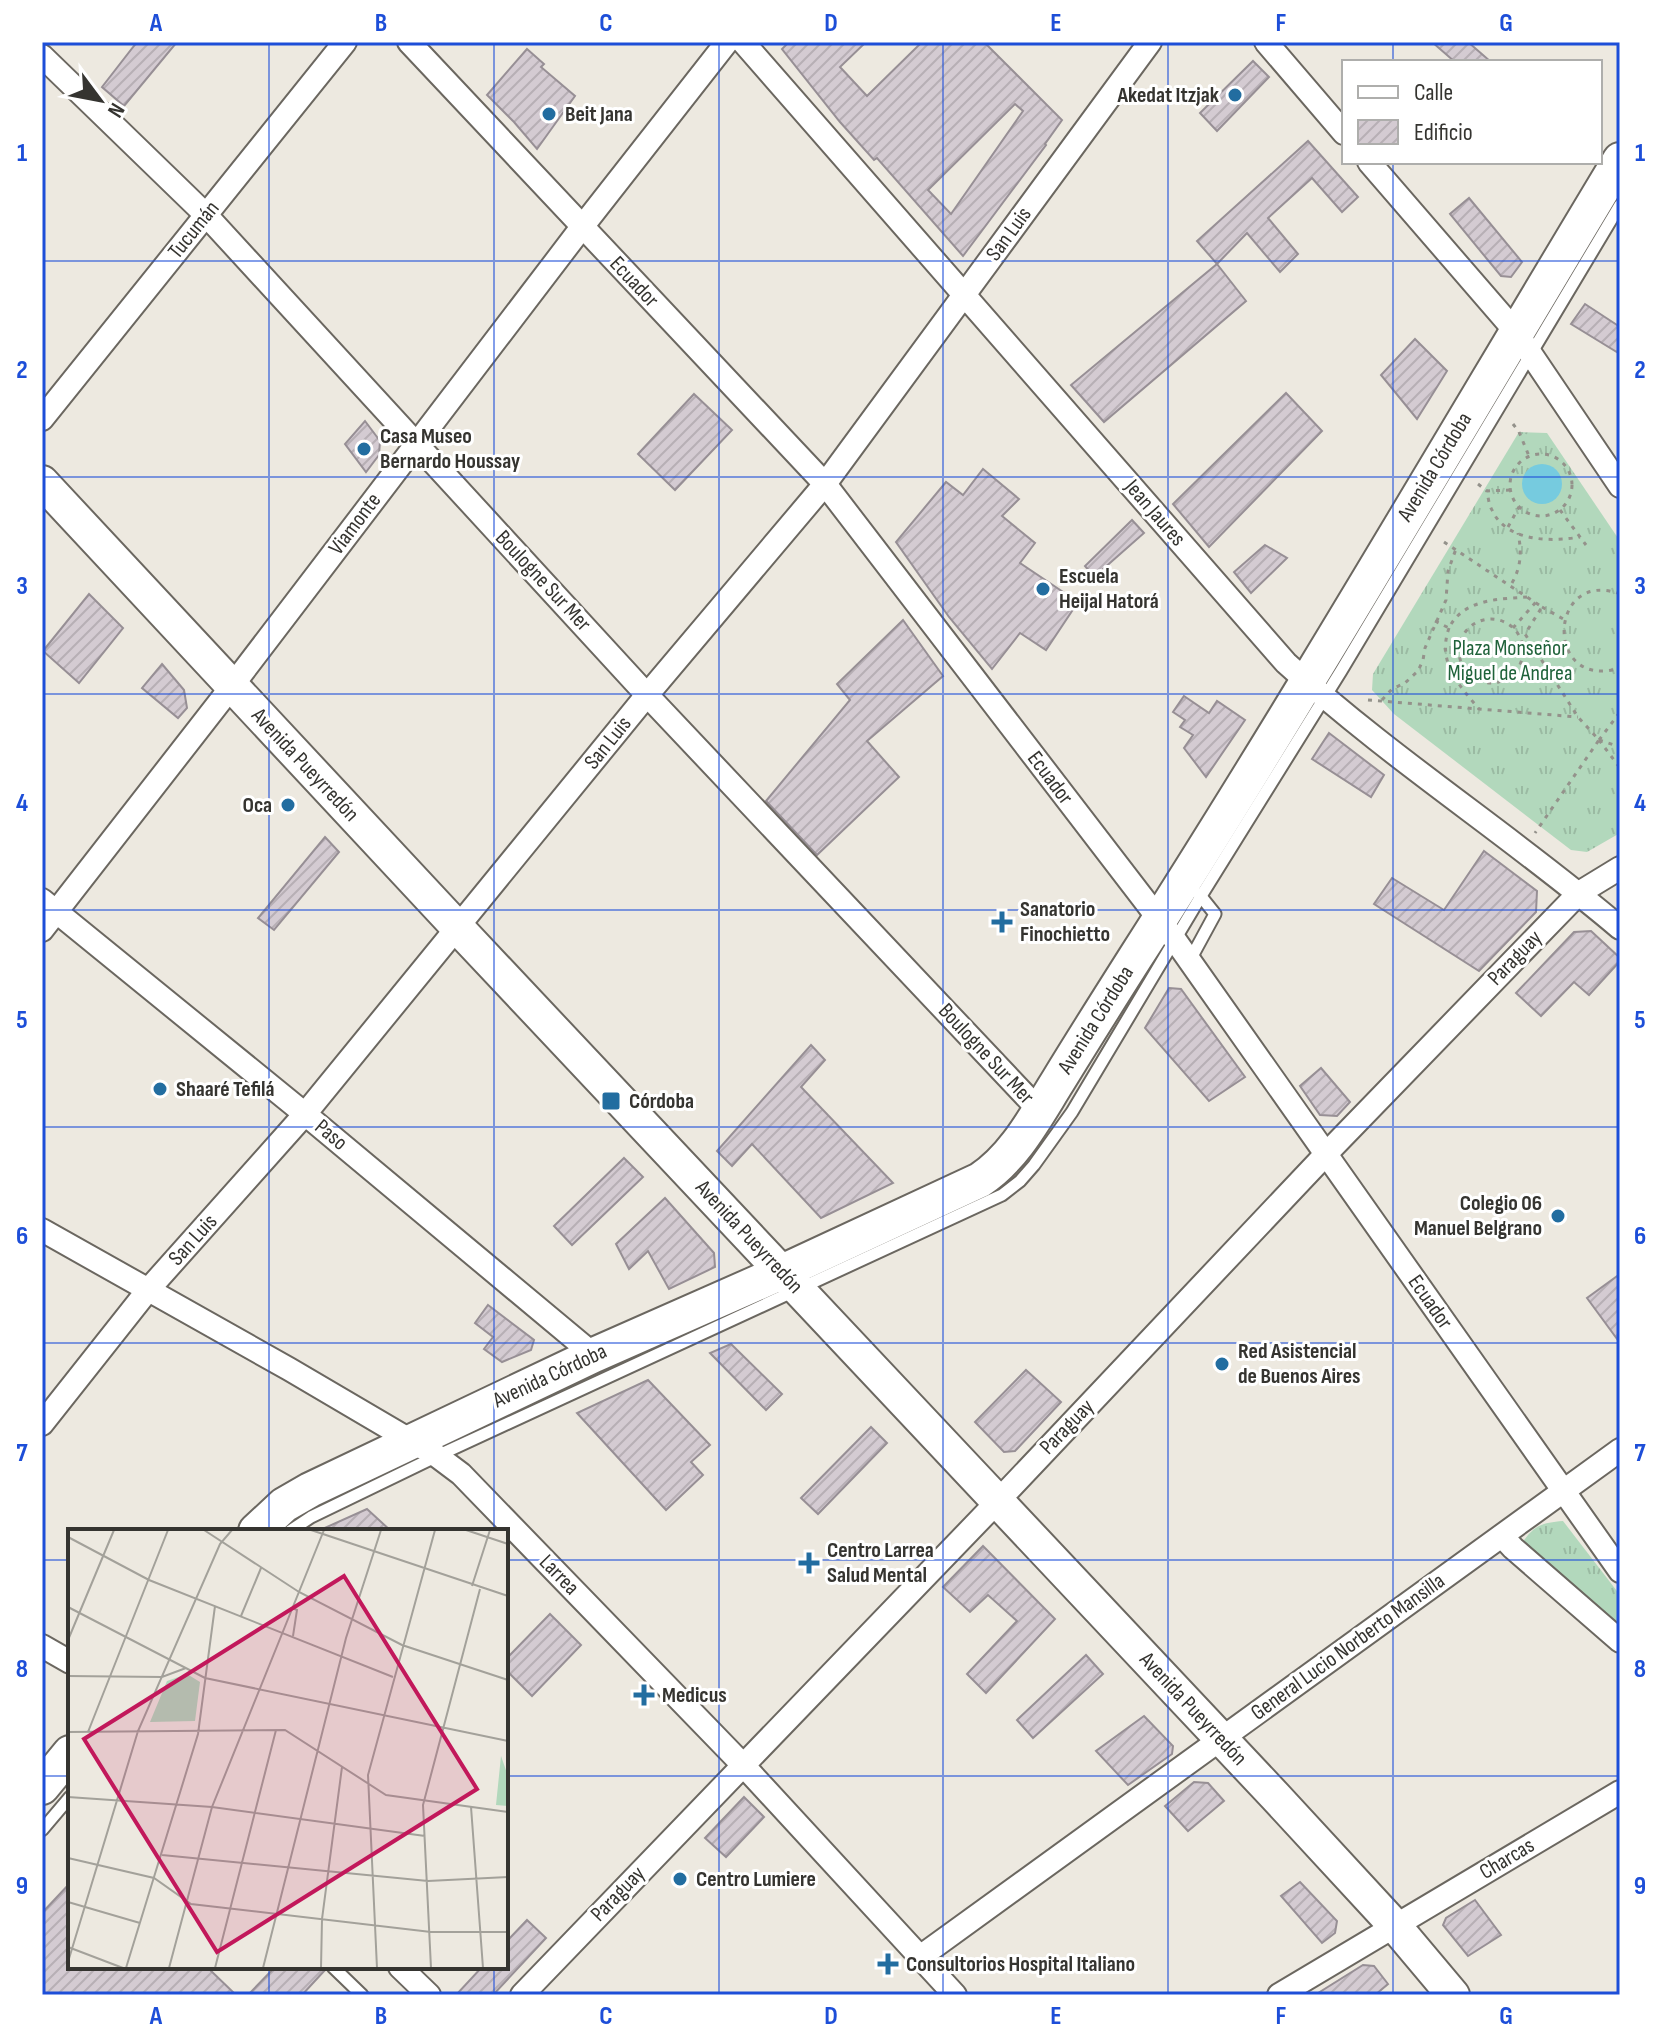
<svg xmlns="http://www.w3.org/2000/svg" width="1662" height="2037" font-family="'Sofia Sans Condensed',sans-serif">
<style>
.grass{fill:url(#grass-tufts)}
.water{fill:#76cbdf}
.building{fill:url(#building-hatch);stroke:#978f95;stroke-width:2;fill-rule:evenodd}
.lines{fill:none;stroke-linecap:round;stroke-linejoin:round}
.service-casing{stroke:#6b6760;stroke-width:15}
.minor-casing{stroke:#6b6760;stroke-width:26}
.secondary-casing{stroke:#6b6760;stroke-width:36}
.primary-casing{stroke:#6b6760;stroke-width:38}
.path{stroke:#94928b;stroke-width:3;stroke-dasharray:4 6;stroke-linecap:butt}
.service{stroke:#fff;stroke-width:11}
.minor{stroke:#fff;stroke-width:22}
.secondary{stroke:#fff;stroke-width:32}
.primary{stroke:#fff;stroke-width:34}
.grid{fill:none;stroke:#1d4ed8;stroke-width:2;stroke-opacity:0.55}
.poi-dot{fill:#226da0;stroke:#fff;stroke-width:3}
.labels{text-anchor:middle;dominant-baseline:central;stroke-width:6;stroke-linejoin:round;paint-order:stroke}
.poi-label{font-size:22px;font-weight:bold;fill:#353430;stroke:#fff;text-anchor:start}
.street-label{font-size:22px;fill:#353430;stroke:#fff}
.park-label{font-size:22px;fill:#1f623a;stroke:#fff}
.inset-road{fill:none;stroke:#a3a19a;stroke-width:2}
.view{fill:#c2185b;fill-opacity:0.15;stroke:#c2185b;stroke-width:4}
.inset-edge{fill:none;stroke:#353430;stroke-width:4}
.neatline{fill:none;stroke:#1d4ed8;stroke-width:3}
.grid-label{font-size:26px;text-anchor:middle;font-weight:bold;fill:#1d4ed8}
</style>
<defs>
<pattern id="grass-tufts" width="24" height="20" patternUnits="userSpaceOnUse" patternTransform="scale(2)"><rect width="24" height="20" fill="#b2d8bc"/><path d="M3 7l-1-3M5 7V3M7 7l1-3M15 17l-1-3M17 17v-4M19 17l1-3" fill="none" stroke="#9abaa2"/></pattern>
<pattern id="building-hatch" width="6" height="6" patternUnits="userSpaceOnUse" patternTransform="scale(2)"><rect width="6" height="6" fill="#d4cbd2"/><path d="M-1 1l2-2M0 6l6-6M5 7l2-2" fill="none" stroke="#b7afb5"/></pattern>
</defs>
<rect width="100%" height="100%" fill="#ede9e0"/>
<g class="grass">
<polygon points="1519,432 1547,433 1620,541 1620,833 1587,852 1571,850 1394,714 1372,690 1373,674"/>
<path d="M1563 1521 1620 1595V1631L1520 1546C1533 1526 1540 1523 1563 1521Z"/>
</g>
<circle class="water" cx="1542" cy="484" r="20"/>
<g class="building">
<polygon points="137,42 177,42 124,106 102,87"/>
<path d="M789 42H866L840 67 867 96 922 42H984L1062 120 1045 144 1046 145 963 256 877 158 874 160 840 122 782 49ZM1015 104 1023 111 951 214 928 190Z"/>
<polygon points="1432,42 1468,42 1491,62 1455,62"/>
<polygon points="527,49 544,64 541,67 575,96 537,149 514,122 487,95"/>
<polygon points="1253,61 1269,77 1217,131 1200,113"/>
<polygon points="1308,141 1358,197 1342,212 1312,178 1268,218 1298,254 1280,272 1247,233 1217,264 1197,241"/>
<polygon points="1469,198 1522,262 1511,277 1501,276 1450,214"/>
<polygon points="1217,264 1246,301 1104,422 1071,385"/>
<polygon points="1585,304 1620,327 1620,354 1571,324"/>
<polygon points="1415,339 1447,371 1417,419 1381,375"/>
<polygon points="1286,393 1322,431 1209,547 1173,504"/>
<polygon points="694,394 732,430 675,490 638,454"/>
<polygon points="365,421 380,441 379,455 366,472 345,444"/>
<polygon points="983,469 1019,499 1002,516 1035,543 1020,563 1078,602 1046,650 1020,633 992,669 949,617 896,542 946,482 963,495"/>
<polygon points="1132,520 1144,533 1094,577 1085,566"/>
<polygon points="1265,545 1287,558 1251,593 1234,572"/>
<polygon points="89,594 123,628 79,683 43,651"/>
<polygon points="903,620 943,676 867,741 899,777 817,855 766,801 850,700 837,684"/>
<polygon points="162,664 184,690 187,708 178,718 142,688"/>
<polygon points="1184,696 1209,713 1217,701 1245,720 1206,777 1184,748 1193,735 1180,727 1185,720 1173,712"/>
<polygon points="1329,733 1384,775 1371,797 1312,759"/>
<polygon points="325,837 339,852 274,930 258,918"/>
<polygon points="1484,851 1537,891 1536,912 1479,971 1374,904 1392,878 1444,910"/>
<polygon points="1591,931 1620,958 1620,961 1589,995 1574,982 1541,1016 1516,993 1574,932"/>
<polygon points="1169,988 1181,989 1245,1077 1209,1101 1145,1028"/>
<polygon points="811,1045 825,1060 801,1087 893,1183 821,1218 752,1144 732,1166 717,1151"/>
<polygon points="1321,1068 1350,1102 1337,1116 1320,1115 1300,1086"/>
<polygon points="624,1158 643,1177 572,1245 554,1226"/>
<polygon points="665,1198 714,1253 715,1267 669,1289 648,1251 629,1269 616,1244"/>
<polygon points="1620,1274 1620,1343 1587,1298"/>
<polygon points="488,1305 534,1340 531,1350 502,1362 484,1349 493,1337 475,1323"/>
<polygon points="731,1344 782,1394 766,1410 710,1353"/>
<polygon points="1026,1370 1061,1402 1015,1451 1004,1452 975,1422"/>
<polygon points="648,1380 710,1445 691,1462 703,1475 666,1510 577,1413"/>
<polygon points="871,1427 887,1443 818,1514 801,1498"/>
<polygon points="367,1509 391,1531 318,1531"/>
<polygon points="983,1546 1055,1619 986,1693 967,1674 1017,1621 988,1595 970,1612 943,1587"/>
<polygon points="550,1614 581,1645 532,1696 506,1670 506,1659"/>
<polygon points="1086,1655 1103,1674 1033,1738 1017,1720"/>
<polygon points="1144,1716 1173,1746 1172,1754 1128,1785 1096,1751"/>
<polygon points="1194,1782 1208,1783 1224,1801 1188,1831 1165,1806"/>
<polygon points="744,1797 764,1817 726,1857 705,1838"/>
<polygon points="1300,1882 1337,1921 1335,1933 1322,1943 1281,1896"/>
<polygon points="70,1883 70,1967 207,1967 236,1995 42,1995 42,1913"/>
<polygon points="1475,1900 1501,1935 1468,1956 1443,1925 1446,1918"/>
<polygon points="527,1920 546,1938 493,1995 456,1995 482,1967 506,1967 506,1942"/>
<polygon points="1363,1965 1374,1966 1388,1984 1375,1995 1315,1995"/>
<polygon points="275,1967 325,1967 325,1970 302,1995 248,1995"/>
</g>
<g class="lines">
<g class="service-casing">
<g id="service">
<polyline points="1190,960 1215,914 1199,894"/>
<polyline points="290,1531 311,1517 437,1456 1002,1195 1020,1181 1034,1165 1072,1112 1201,896 1341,671 1620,205"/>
<polyline points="42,1830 70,1797"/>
<polyline points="333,1967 362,1995"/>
</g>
</g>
<g class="minor-casing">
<g id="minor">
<polyline points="409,42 825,484 1175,940 1620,1571"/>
<path d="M743 42 1286 663C1391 759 1512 836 1620 928"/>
<polyline points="1266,42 1344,133"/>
<polyline points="42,56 206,215 647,695 1039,1110"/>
<polyline points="1369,162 1516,332 1620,486"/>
<polyline points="42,419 345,42"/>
<polyline points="42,900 305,1114 594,1355"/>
<polyline points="42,930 232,686 582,227 727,42"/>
<polyline points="42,1230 289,1369 437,1456 461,1474 743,1765 955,1995"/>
<polyline points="42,1424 148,1290 305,1114 647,695 825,484 1150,42"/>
<polyline points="1502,1536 1513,1548 1620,1641"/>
<polyline points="42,1646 70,1662"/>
<polyline points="920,1957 1620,1450"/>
<polyline points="400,1967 429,1995"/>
<polyline points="522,1995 998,1501 1326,1154 1579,893 1620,868"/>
<polyline points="1279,1995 1620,1792"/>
</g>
</g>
<g class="secondary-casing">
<polyline id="secondary" points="42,482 458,928 1275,1796 1395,1926 1453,1995"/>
</g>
<g class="primary-casing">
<g id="primary">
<path d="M256 1531 284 1505 310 1490 594 1355 782 1272 980 1180C1015 1157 1036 1116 1058 1081 1083 1040 1109 999 1135 958 1303 696 1459 427 1620 160"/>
<polyline points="42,1787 70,1753"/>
</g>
</g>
<g class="path">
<polyline points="1513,424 1519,432 1529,456"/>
<circle cx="1541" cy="485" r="31"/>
<polyline points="1478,484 1487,491"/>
<path d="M1510 490 1487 491C1488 497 1489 505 1492 510 1506 542 1552 542 1580 537"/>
<polyline points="1560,510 1586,545"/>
<polyline points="1508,527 1519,507"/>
<polyline points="1444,542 1542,607 1525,634 1578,717 1599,740 1535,833"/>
<path d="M1512 583C1521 567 1522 552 1518 533"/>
<path d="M1620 594C1548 567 1543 692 1620 668"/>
<polyline points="1542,607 1565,620"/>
<circle cx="1491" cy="651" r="32"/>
<path d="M1435 621 1449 628C1463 599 1499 599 1527 597"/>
<path d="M1449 628C1437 662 1458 684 1479 709"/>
<polyline points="1513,628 1536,602"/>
<polyline points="1368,700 1578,717"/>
<polyline points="1382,700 1392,689 1405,683 1418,671 1423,660 1425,648 1446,600 1448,571 1456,549"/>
<polyline points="1599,740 1620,712"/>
<polyline points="1599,740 1620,768"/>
<polyline points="1599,740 1620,747"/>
</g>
<use href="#service" class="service"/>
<use href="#minor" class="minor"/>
<use href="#secondary" class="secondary"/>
<use href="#primary" class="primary"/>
</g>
<path class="grid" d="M269 42V1531M494 42V1531M719 42V1995M943 42V1995M1168 42V1995M1393 42V62M1393 162V1995M42 261H1620M42 477H1620M42 694H1620M42 910H1620M42 1127H1620M42 1343H1620M42 1560H70M506 1560H1620M42 1776H70M506 1776H1620M269 1967V1995M494 1967V1995"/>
<g class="poi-dot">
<circle cx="1235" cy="95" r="8"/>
<circle cx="549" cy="114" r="8"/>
<circle cx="364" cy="449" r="8"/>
<circle cx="1043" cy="589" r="8"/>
<circle cx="288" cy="805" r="8"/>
<path d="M998 910h8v8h8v8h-8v8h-8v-8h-8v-8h8z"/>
<circle cx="160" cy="1089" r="8"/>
<rect x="601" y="1091" width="20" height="20" rx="4"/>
<circle cx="1558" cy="1216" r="8"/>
<circle cx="1222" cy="1364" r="8"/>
<path d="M805 1551h8v8h8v8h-8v8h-8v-8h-8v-8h8z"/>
<path d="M640 1683h8v8h8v8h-8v8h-8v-8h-8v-8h8z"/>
<circle cx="680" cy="1879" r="8"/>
<path d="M884 1952h8v8h8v8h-8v8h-8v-8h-8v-8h8z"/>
</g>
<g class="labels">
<g class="poi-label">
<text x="1219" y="95" text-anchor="end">Akedat Itzjak</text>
<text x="565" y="114">Beit Jana</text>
<text x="380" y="436">Casa Museo<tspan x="380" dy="25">Bernardo Houssay</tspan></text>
<text x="1059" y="576">Escuela<tspan x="1059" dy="25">Heijal Hatorá</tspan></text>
<text x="272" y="805" text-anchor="end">Oca</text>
<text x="1020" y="909">Sanatorio<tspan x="1020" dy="25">Finochietto</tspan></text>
<text x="176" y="1089">Shaaré Tefilá</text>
<text x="629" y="1101">Córdoba</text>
<text x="1542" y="1203" text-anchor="end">Colegio 06<tspan x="1542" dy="25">Manuel Belgrano</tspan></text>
<text x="1238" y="1351">Red Asistencial<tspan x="1238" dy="25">de Buenos Aires</tspan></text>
<text x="827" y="1550">Centro Larrea<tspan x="827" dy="25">Salud Mental</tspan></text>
<text x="662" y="1695">Medicus</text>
<text x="696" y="1879">Centro Lumiere</text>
<text x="906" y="1964">Consultorios Hospital Italiano</text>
</g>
<g class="street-label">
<text transform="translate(194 230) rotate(-51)">Tucumán</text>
<text transform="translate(1009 234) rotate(-54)">San Luis</text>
<text transform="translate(634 282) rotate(47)">Ecuador</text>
<text transform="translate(1435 467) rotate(-59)">Avenida Córdoba</text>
<text transform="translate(1155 513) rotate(49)">Jean Jaures</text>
<text transform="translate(355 524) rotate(-53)">Viamonte</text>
<text transform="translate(543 581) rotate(47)">Boulogne Sur Mer</text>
<text transform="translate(608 743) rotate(-51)">San Luis</text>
<text transform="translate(305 765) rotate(47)">Avenida Pueyrredón</text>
<text transform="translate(1050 778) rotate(53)">Ecuador</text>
<text transform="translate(1515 958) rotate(-46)">Paraguay</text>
<text transform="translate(1096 1020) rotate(-58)">Avenida Córdoba</text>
<text transform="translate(986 1054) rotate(47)">Boulogne Sur Mer</text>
<text transform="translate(331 1135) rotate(40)">Paso</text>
<text transform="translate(749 1237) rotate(47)">Avenida Pueyrredón</text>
<text transform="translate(193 1240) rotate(-48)">San Luis</text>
<text transform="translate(1430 1302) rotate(55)">Ecuador</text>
<text transform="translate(550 1376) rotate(-25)">Avenida Córdoba</text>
<text transform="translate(1067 1427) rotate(-46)">Paraguay</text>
<text transform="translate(559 1575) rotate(46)">Larrea</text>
<text transform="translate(1348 1647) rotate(-36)">General Lucio Norberto Mansilla</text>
<text transform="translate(1193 1709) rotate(47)">Avenida Pueyrredón</text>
<text transform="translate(1507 1859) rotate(-31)">Charcas</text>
<text transform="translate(618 1894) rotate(-46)">Paraguay</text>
</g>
<g class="park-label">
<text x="1510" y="648">Plaza Monseñor<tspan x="1510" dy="25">Miguel de Andrea</tspan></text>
</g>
</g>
<g transform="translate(68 1529)">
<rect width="440" height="440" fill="#ede9e0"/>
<path d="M119 145 132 153 127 192 82 193 99 152ZM433 227 440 247V277L428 276Z" fill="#b2d8bc"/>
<path class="inset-road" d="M136 1 231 63 334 116 440 151M243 1 440 67M398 1 440 15M0 8 81 51 325 148M404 57 422 1M0 78 137 149 440 212M224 79 229 81 225 107M173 87 193 39M0 111 46 1M0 147 94 148 118 139M440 199V239M0 203 217 201 318 266 440 283M20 203 100 1M0 268 144 278 357 307M403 278 415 439M94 326 360 352 440 348M0 329 86 349 123 375 363 403H440M0 373 72 394M0 418 55 439M0 433 70 202 152 15 164 1M58 439 130 205 147 77M101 439 144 278 256 1M147 439 208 201M195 439 278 109 313 1M253 439 254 390 274 238M309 439 300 246 367 1M363 439 355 276 412 60"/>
<path class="view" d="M276 47 409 260 149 423 16 210Z"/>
<rect width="440" height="440" class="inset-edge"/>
</g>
<rect width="1662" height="2037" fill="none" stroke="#ffffff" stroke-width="88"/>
<rect x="1342" y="60" width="260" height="104" fill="#ffffff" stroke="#aeaeac" stroke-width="2"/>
<rect x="1358" y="86" width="40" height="12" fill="#ffffff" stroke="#aeaeac" stroke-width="2"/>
<text x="1414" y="100" font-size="24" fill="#353430">Calle</text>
<rect x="1358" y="120" width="40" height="24" fill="url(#building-hatch)" stroke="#aeaeac" stroke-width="2"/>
<text x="1414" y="140" font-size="24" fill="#353430">Edificio</text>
<g transform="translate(100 100) rotate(122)" stroke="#ffffff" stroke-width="6" paint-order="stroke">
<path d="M0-6L14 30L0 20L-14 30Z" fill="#353430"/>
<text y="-12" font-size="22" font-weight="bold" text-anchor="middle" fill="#353430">N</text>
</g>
<rect x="44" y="44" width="1574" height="1949" class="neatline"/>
<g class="grid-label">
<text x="156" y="31">A</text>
<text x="381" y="31">B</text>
<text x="606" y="31">C</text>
<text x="831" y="31">D</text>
<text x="1056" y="31">E</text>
<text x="1281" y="31">F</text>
<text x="1506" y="31">G</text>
<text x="22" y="161">1</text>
<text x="1640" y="161">1</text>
<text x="22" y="378">2</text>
<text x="1640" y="378">2</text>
<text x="22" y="594">3</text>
<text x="1640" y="594">3</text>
<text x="22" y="811">4</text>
<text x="1640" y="811">4</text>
<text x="22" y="1028">5</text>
<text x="1640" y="1028">5</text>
<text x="22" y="1244">6</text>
<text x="1640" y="1244">6</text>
<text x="22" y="1461">7</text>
<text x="1640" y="1461">7</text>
<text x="22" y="1677">8</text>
<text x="1640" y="1677">8</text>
<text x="22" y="1894">9</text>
<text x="1640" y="1894">9</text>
<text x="156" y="2024">A</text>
<text x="381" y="2024">B</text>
<text x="606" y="2024">C</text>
<text x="831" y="2024">D</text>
<text x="1056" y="2024">E</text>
<text x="1281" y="2024">F</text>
<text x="1506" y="2024">G</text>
</g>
</svg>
